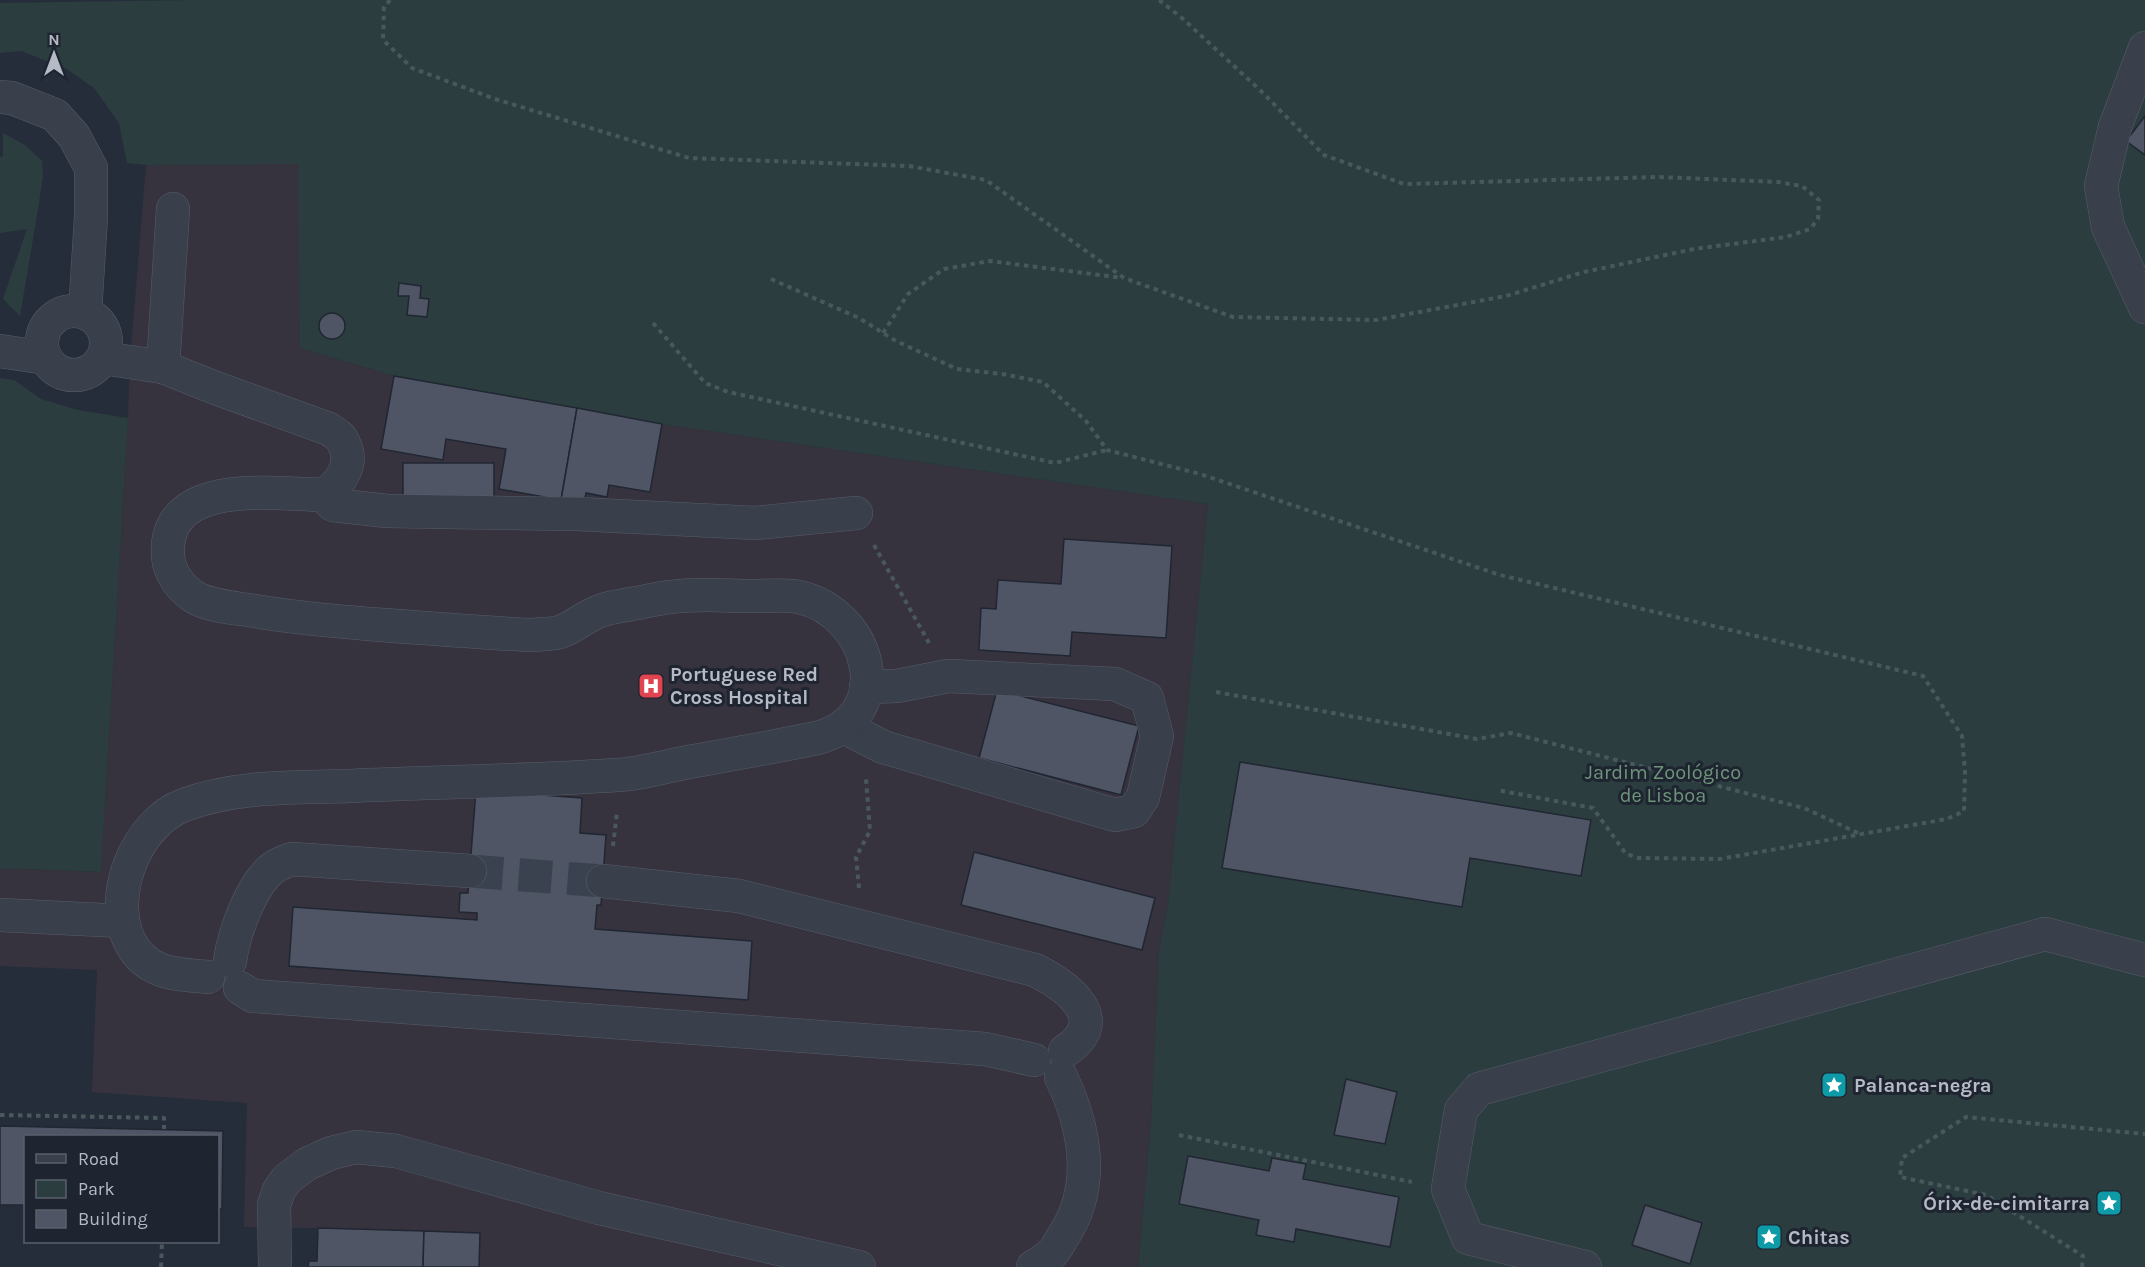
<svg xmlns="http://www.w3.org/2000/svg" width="2145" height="1267" font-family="Karla,sans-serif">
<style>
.medical{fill:#36333f}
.green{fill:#2b3d3f}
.building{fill:#4f5565;stroke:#202632;stroke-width:1.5}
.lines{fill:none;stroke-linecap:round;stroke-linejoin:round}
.minor-tunnel{stroke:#3b424f;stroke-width:33;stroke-dasharray:33 16;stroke-linecap:butt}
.minor-casing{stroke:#575d69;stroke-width:34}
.path{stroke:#49585c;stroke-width:4;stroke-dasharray:4.5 4.5;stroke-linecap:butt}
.minor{stroke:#393f4b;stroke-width:33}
.labels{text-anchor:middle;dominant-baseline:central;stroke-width:6;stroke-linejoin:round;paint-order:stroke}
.poi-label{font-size:20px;font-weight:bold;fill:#b5bac6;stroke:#1e2430;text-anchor:start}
.park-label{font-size:20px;fill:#6e957a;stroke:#1e2430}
</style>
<rect width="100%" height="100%" fill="#262d3a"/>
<polygon class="medical" points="306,164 300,348 394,376 662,424 1208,504 1168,904 1159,950 1151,1122 1138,1267 308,1267 309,1261 317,1261 317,1228 244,1227 247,1103 92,1092 97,970 0,966 0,868 101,872 128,418 130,361 146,165"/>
<g class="green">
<polygon points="191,0 2145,0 2145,1267 1138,1267 1151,1122 1159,950 1168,904 1208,504 662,424 394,376 300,348 298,164 146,165 127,163 119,123 94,88 65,68 21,51 0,53 0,3"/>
<polygon points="3,133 25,145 42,161 43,175 39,203 20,316 3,299 27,229 0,233 0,157 3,156"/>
<polygon points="0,378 14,380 41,399 78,410 128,418 101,872 0,868"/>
</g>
<g class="building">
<polygon points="2145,116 2145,155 2126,141"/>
<polygon points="399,283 421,286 420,298 429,299 427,317 407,315 409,296 398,296"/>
<circle cx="332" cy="326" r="13"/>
<polygon points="394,376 577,408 561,500 499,489 506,449 446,439 443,460 381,449"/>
<polygon points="577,408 662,424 650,492 609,485 607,497 586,493 584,504 561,500"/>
<rect x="403" y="463" width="91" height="37"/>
<polygon points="1064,539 1172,546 1166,638 1072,632 1070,656 979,650 981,608 996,609 998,580 1061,584"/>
<polygon points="997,690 1139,726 1121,795 979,758"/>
<polygon points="1240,762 1591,820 1581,876 1470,858 1462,907 1222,868"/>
<polygon points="476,790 582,798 580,833 606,835 601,905 597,905 595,929 752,941 748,1000 289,966 293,907 477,920 477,913 459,912 460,893 468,893"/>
<polygon points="974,852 1155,898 1142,950 961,905"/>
<polygon points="1346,1079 1397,1092 1385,1144 1334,1135"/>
<polygon points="0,1126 223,1131 222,1209 218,1209 218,1136 26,1136 26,1205 0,1205"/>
<polygon points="1188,1156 1269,1171 1272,1158 1306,1164 1303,1179 1399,1197 1390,1247 1296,1229 1294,1242 1256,1235 1259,1220 1179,1204"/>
<polygon points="1645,1205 1702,1223 1690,1264 1632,1245"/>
<polygon points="318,1228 424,1231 423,1267 308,1267 309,1261 317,1261"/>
<polygon points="424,1231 480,1233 479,1267 423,1267"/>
</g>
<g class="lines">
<polyline class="minor-tunnel" points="470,871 603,881"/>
<g class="minor-casing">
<g id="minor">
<polyline points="2145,48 2115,127 2101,186 2108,227 2145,307"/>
<polyline points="0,97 12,98 55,115 74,136 91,168 91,217 85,313"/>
<circle cx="74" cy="343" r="32"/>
<polyline points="0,351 46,358"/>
<path d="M103 358 163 367 213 387 329 429C333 432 341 436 343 442 355 463 341 484 323 495"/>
<polyline points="163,367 173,209"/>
<polyline points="844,727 883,747 1115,815 1134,811 1143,797 1157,736 1147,698 1115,684 948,676 897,686 866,687"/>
<path d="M603 881 739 896 1035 970C1069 987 1112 1020 1065 1051"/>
<polyline points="0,915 122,921"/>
<path d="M230 961C234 933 251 884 274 867 279 864 286 861 292 859L470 871"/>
<path d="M208 977C177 974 147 975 130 942 107 896 136 823 184 805 237 785 295 788 350 786 439 782 528 781 617 775 639 774 662 767 684 763 728 755 773 747 817 738 899 716 871 613 799 597 785 594 768 596 753 596 726 596 698 593 671 597 658 598 644 602 631 604 621 606 610 607 600 611 586 616 574 627 560 632 550 635 538 634 528 635 475 632 422 628 369 624 331 621 293 618 255 611 237 608 215 607 198 599 182 591 169 573 168 556 163 477 272 494 323 495L333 505 387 511 577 514 756 523 856 513"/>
<polyline points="240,988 253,996 985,1049 1034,1060"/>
<polyline points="275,1267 274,1205 279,1190 287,1179 307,1164 331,1153 356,1147 396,1151 599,1208 859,1267"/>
<path d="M1033 1267C1039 1263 1046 1259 1051 1254 1057 1249 1060 1241 1064 1235 1096 1186 1085 1127 1061 1077"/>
<polyline points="1585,1267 1468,1238 1448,1189 1461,1110 1479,1089 2045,934 2145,960"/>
</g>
</g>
<g class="path">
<polyline points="390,0 384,7 383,40 412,68 495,99 689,158 909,166 986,180 1124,278 1233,317 1376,320 1506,296 1584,272 1694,249 1786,237 1810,229 1818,219 1819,200 1802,186 1778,182 1659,177 1404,184 1324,155 1261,91 1182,18 1159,0"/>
<polyline points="771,279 859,318 896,341 957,369 1002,374 1043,382 1086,421 1107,450 1200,474 1500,575 1923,676 1962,736 1965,772 1964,811 1947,819 1720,859 1639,858 1626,854 1593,808 1497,790"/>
<polyline points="653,323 705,383 728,392 1055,463 1107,450"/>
<polyline points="883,333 908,294 944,269 990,261 1123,278"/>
<polyline points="874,545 929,643"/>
<polyline points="1216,692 1477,739 1511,733 1804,808 1860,834"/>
<polyline points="613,846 617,812"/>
<polyline points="859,888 856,857 870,831 866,779"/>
<polyline points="0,1115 164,1118 164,1129"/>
<polyline points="1179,1135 1412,1182"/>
<polyline points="161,1267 162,1242"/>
<polyline points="2082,1267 2083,1256 1986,1195 1900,1177 1902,1158 1966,1117 2145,1134"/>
</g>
<use href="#minor" class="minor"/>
</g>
<defs>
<g id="hospital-square" transform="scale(1.35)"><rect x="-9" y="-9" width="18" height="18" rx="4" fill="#e0444e" stroke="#1e2430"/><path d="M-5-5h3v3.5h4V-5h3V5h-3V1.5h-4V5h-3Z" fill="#fff"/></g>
<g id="sight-square" transform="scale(1.35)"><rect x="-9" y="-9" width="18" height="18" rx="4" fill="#0f9aa8" stroke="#1e2430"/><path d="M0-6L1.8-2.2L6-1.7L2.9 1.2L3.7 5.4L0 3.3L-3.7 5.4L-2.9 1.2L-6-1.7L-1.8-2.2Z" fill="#fff"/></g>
</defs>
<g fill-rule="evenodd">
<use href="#hospital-square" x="651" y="686"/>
<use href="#sight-square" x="1834" y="1085"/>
<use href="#sight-square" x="2109" y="1203"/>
<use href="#sight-square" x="1769" y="1237"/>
</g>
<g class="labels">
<g class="poi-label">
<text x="670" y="674">Portuguese Red<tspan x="670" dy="23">Cross Hospital</tspan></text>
<text x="1854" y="1085">Palanca-negra</text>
<text x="2090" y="1203" text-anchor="end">Órix-de-cimitarra</text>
<text x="1788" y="1237">Chitas</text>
</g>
<g class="park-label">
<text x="1663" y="772">Jardim Zoológico<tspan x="1663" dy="23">de Lisboa</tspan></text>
</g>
</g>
<rect x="24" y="1135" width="195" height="108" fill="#1e2430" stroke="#5a606c" stroke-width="1.5"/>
<rect x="36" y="1154" width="30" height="9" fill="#393f4b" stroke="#5a606c" stroke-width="1.5"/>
<text x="78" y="1165" font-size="18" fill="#b5bac6">Road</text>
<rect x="36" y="1180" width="30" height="18" fill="#2b3d3f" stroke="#5a606c" stroke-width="1.5"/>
<text x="78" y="1195" font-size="18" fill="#b5bac6">Park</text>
<rect x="36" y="1210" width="30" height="18" fill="#4f5565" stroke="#5a606c" stroke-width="1.5"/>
<text x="78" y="1225" font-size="18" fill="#b5bac6">Building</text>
<g transform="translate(54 54)" stroke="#1e2430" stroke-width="4.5" paint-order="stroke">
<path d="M0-4.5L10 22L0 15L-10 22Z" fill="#b5bac6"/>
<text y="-9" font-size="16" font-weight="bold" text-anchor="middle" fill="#b5bac6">N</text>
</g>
</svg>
